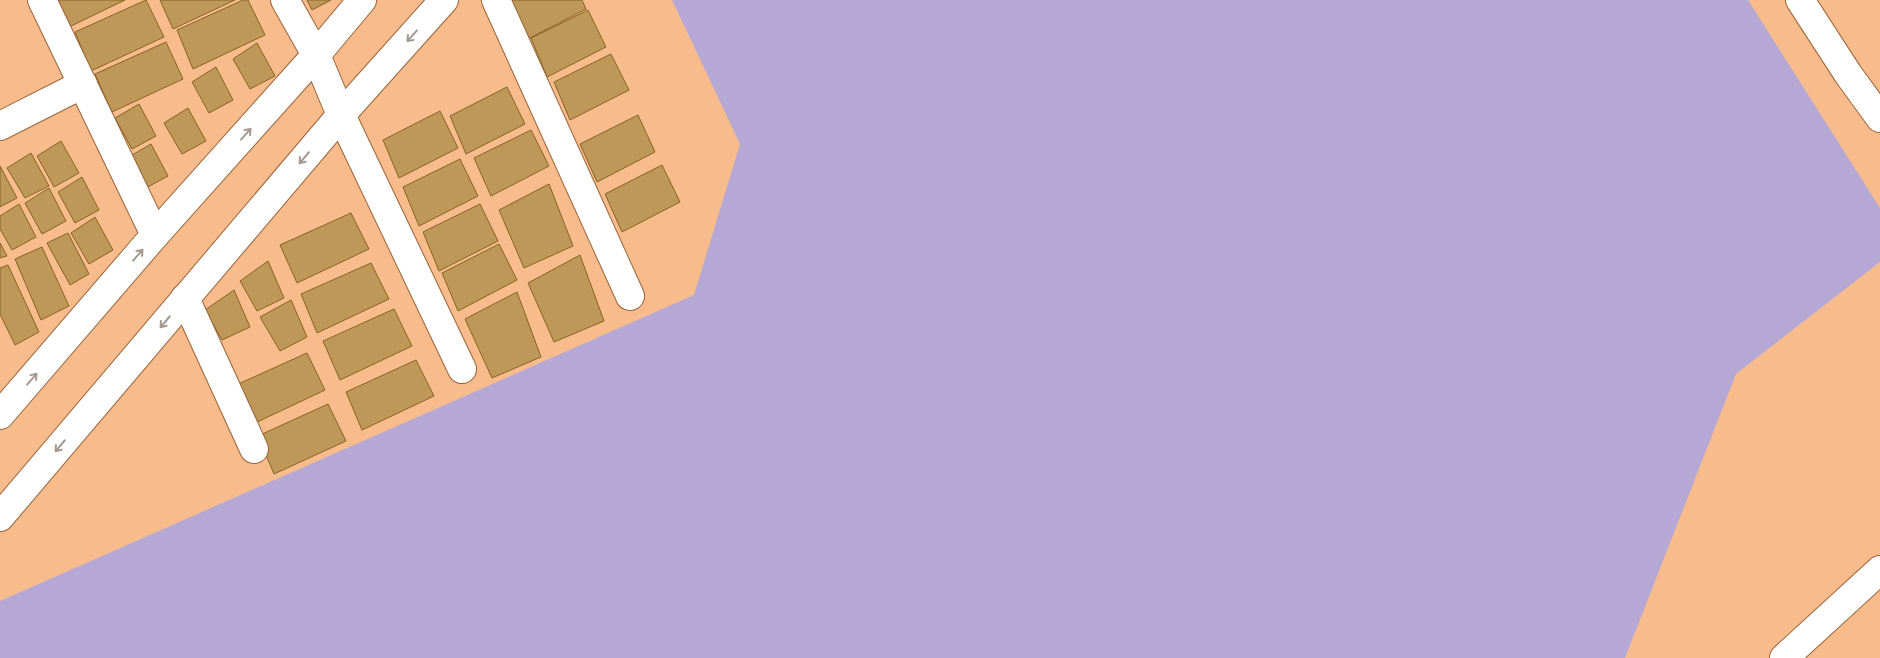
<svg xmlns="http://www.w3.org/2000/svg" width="1880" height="658" font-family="'Open Sans',sans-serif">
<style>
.green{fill:#b6a8d4}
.building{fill:#be9859;stroke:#876322}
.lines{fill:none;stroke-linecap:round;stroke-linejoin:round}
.minor-casing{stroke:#9a6437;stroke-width:30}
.major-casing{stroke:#9a6437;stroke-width:30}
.minor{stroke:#fff;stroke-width:28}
.major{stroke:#fff;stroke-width:28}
.oneway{stroke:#a69a90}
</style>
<rect width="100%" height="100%" fill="#f7bb8c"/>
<polygon class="green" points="672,0 1748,0 1880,208 1880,262 1736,374 1625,658 0,658 0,601 694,295 740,144"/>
<g class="building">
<polygon points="58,0 125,0 69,27"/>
<polygon points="146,0 164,37 91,71 75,32"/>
<polygon points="160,0 235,0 173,29"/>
<polygon points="243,0 248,0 265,35 193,69 177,30"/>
<polygon points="307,0 331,0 312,10"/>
<polygon points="511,0 582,0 586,9 528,39"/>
<polygon points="588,10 606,47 547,77 531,38"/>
<polygon points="166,42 183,79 112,112 95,74"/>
<polygon points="257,43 275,76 250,89 233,59"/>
<polygon points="611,54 629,90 570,120 554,82"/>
<polygon points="216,67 233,100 209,113 192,82"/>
<polygon points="507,87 525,124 466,154 450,116"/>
<polygon points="139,104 156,136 132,149 115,118"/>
<polygon points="188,108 206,141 182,154 164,123"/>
<polygon points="440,111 458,148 399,178 383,140"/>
<polygon points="638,115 655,152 597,182 580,144"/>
<polygon points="531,130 549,166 491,196 474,158"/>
<polygon points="61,141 79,173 54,187 37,156"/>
<polygon points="151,144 168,176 144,189 127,158"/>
<polygon points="31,153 49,186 25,198 7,168"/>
<polygon points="460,159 478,196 419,226 403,187"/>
<polygon points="662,165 680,202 622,232 605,194"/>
<polygon points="0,166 17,198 0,207"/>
<polygon points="82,177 99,210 75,223 58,192"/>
<polygon points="549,184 573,246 524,268 499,210"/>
<polygon points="49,188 66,221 42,234 25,203"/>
<polygon points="19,204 36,237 12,250 0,229 0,216"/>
<polygon points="480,204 498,241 439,271 423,232"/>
<polygon points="351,213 369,249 297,283 280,245"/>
<polygon points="95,217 113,250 89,264 71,233"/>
<polygon points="68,233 89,274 70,285 47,243"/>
<polygon points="0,243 7,256 0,258"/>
<polygon points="499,244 517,280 458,311 442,273"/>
<polygon points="42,247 69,306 41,320 15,259"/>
<polygon points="580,255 604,321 554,342 528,283"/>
<polygon points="268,261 284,298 257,311 240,281"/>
<polygon points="371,263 389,299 317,333 301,294"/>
<polygon points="8,265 39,332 15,345 0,314 0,268"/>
<polygon points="234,290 250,327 222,340 205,310"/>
<polygon points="517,292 541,357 492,378 465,319"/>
<polygon points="291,300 307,337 280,351 260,317"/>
<polygon points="394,309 412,346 340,380 323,341"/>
<polygon points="307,353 325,390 253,424 236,385"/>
<polygon points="416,360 434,396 362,430 346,392"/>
<polygon points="328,404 346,441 274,474 258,436"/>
</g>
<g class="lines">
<g class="minor-casing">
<g id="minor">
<polyline points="42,0 155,235"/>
<polyline points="285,0 316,55 341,115 462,369"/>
<polyline points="496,0 630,296"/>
<polyline points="0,126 83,84"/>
<polyline points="185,298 254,449"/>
<polyline points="0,415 155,235 316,55 362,0"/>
<polyline points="0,517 341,115 444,0"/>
<polyline points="1784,658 1880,570"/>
</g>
</g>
<g class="major-casing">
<polyline id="major" points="1800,0 1848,74 1880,118"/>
</g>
<use href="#minor" class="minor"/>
<use href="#major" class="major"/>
</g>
<defs><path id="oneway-shaft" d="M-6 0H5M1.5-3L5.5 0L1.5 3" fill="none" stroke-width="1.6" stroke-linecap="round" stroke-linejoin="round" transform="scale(1.25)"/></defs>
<g class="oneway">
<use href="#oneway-shaft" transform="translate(412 36) rotate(132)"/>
<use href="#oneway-shaft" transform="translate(246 134) rotate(-48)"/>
<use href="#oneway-shaft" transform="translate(304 158) rotate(130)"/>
<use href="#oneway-shaft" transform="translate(138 255) rotate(-49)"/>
<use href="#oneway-shaft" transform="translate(165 322) rotate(130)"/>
<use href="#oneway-shaft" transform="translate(32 379) rotate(-49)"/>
<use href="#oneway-shaft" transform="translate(60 446) rotate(130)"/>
</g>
</svg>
